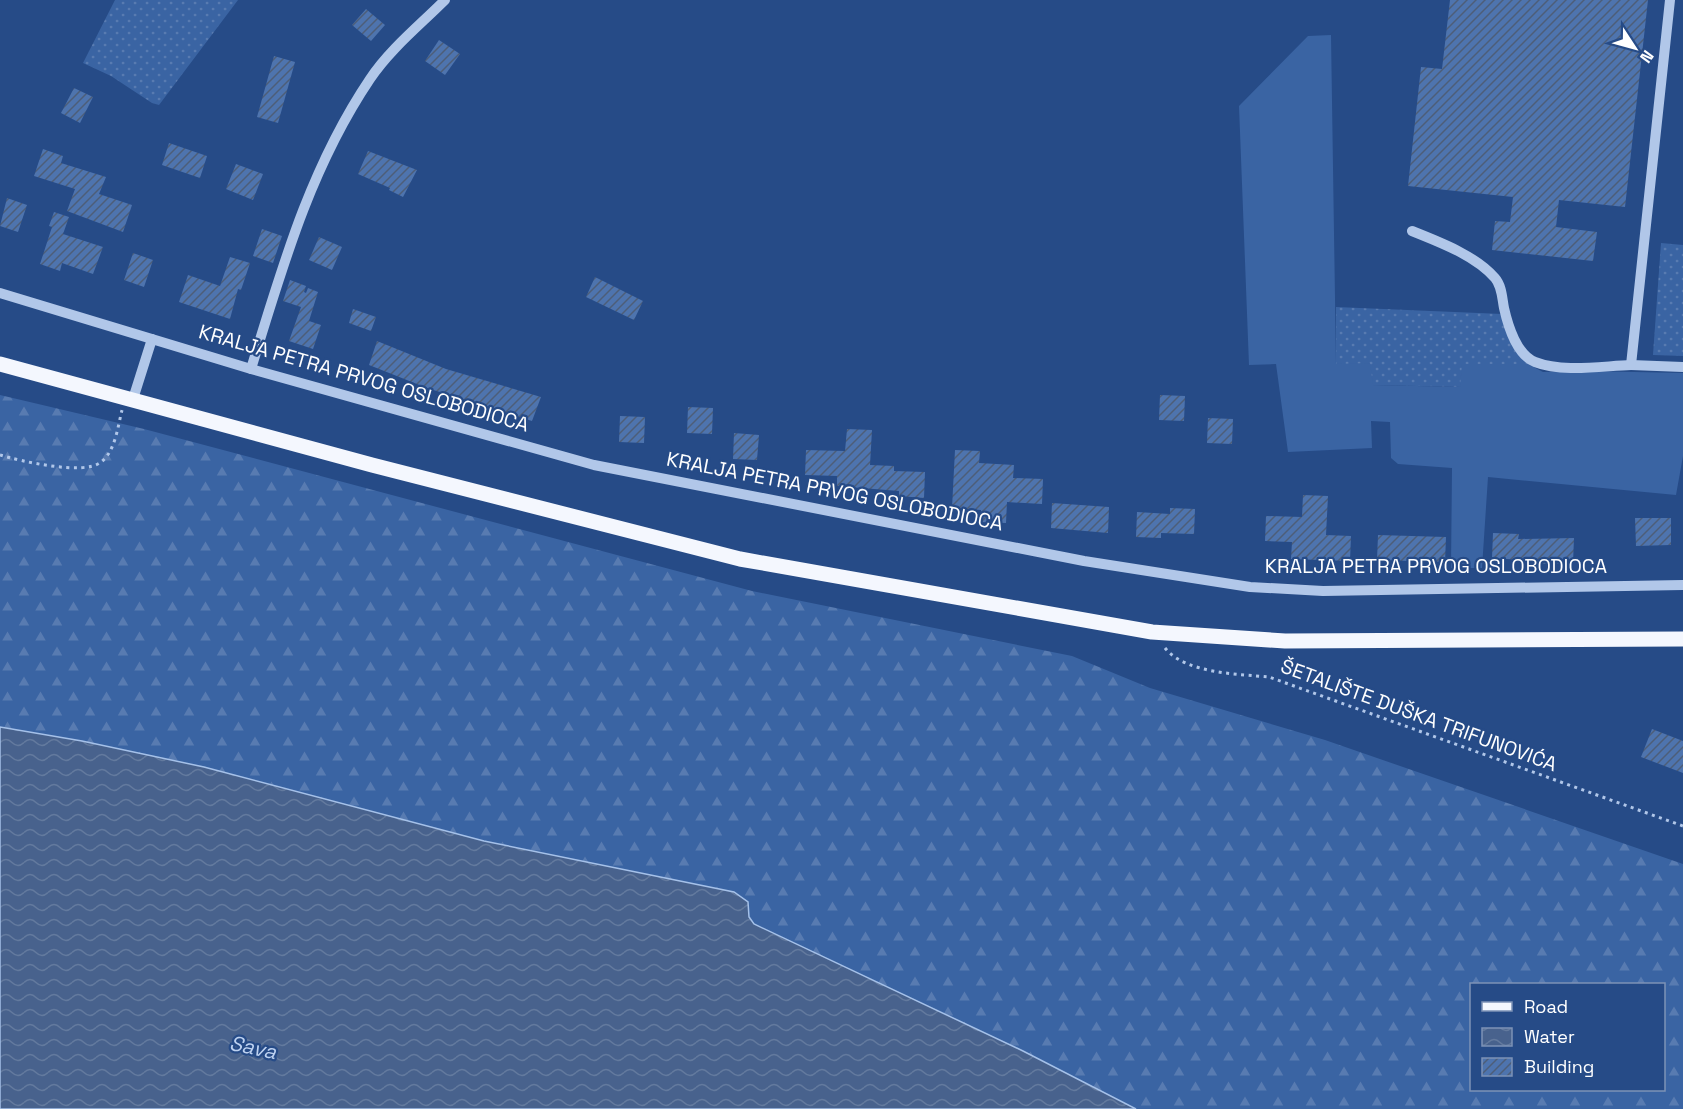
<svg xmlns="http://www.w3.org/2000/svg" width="1683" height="1109" font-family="'Space Grotesk',sans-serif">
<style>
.grass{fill:url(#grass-dots)}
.forest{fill:url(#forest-firs);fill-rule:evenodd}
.garden{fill:#3a64a3}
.water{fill:url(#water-waves);stroke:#a5c1e9;stroke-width:1.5}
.building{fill:url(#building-hatch)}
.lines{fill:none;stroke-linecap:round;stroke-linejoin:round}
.path{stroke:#b1c7e9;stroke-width:3;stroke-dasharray:3 4.5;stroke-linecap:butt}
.minor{stroke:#b1c7e9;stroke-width:10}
.major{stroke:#f4f7fe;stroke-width:15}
.labels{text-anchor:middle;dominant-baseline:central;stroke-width:4.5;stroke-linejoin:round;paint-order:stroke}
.street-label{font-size:20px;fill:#fff;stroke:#264b87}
.water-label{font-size:21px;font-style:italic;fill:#bdd1f0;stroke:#264b87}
</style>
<defs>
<pattern id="grass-dots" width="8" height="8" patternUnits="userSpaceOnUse" patternTransform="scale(1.5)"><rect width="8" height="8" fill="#3a64a3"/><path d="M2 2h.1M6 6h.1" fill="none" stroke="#587bb1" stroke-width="1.8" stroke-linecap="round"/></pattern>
<pattern id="forest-firs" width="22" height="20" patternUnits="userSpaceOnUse" patternTransform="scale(1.5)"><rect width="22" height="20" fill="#3a64a3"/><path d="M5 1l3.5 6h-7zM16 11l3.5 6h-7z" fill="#587bb1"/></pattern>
<pattern id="water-waves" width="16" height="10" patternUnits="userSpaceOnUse" patternTransform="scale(1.5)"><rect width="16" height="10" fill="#48628d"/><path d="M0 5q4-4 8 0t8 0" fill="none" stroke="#637a9e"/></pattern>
<pattern id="building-hatch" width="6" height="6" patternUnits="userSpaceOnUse" patternTransform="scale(1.5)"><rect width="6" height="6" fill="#4e74ae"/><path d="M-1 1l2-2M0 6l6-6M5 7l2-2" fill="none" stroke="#4d5e78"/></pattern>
</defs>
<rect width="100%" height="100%" fill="#264b87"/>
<g class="grass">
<polygon points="115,0 238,0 159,105 152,103 111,76 83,63"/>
<polygon points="1661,243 1683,245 1683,356 1653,355"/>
<polygon points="1336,307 1502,314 1520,354 1528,364 1463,364 1461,387 1372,385 1336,364"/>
</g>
<path class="forest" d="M0 395 144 429 752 591 1072 656 1150 688 1325 740 1683 864V1109H1136L1023 1051 754 924 749 917V905L734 892 484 841 204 767 82 741 0 727ZM1472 984H1664V1090H1472Z"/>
<polygon class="garden" points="1331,35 1336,364 1370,363 1373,385 1460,387 1462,364 1528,364 1543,372 1586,371 1683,373 1683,456 1676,495 1488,477 1482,568 1451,568 1452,468 1398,464 1391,458 1390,422 1371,421 1372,448 1288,452 1276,364 1249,365 1239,106 1308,36"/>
<polygon class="water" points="0,727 82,741 204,767 484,841 734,892 748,902 749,917 754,924 1023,1051 1136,1109 0,1109"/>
<g class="building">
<polygon points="1450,0 1648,0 1625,207 1559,200 1556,227 1597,232 1593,261 1492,250 1495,221 1510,222 1513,197 1408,186 1421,67 1442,69"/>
<polygon points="366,9 385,25 371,41 352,25"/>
<polygon points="439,40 460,54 445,75 425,61"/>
<polygon points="274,56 295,62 278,123 257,117"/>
<polygon points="74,88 93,97 80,123 61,113"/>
<polygon points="169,143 207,156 200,178 162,165"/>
<polygon points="43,149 63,156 61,163 106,177 99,194 132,205 123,232 67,211 75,189 34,176"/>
<polygon points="368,151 417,170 403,197 389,190 390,188 358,174"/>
<polygon points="236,164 263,174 253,200 226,189"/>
<polygon points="7,198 27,205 18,232 0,226"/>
<polygon points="54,212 69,217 63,234 103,247 93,274 62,263 60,271 40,264 52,227 49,226"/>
<polygon points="262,229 282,236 273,263 253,256"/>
<polygon points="319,237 342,247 332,270 309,260"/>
<polygon points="133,253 153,260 144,287 124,280"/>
<polygon points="230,257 250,263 241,290 238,289 230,319 179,302 188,275 220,286"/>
<polygon points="595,277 643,301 634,320 586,297"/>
<polygon points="290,280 306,286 304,292 306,293 308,288 318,292 309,321 321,325 313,349 289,341 301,307 283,301"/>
<polygon points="353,309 376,317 371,331 349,323"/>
<polygon points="377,341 446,369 541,397 532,421 427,388 369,365"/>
<polygon points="1160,395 1185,396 1184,421 1159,420"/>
<polygon points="688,407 713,408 712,434 687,433"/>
<polygon points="620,416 645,417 644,443 619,442"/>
<polygon points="1208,418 1233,419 1232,444 1207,443"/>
<polygon points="847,429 872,430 870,465 894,466 894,471 925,472 924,498 899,496 899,491 837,486 837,476 805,475 806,450 845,451"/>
<polygon points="734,433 759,435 757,460 733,459"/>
<polygon points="955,450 980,451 979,463 1014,465 1013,478 1043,479 1042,504 1007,502 1006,523 981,522 981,510 952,508"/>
<polygon points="1303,495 1328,496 1326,535 1351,536 1350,561 1291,559 1292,542 1265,541 1266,516 1302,517"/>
<polygon points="1052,503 1109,507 1108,533 1051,528"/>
<polygon points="1170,508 1195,509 1194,534 1161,533 1161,538 1136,537 1137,512 1170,514"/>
<polygon points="1635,518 1671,518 1671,545 1636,546"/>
<polygon points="1493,533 1519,534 1518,539 1574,538 1573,563 1521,564 1521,560 1492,558"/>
<polygon points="1378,535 1446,537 1445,562 1377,560"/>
<polygon points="1652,729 1683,741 1683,773 1641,757"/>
</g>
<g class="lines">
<g class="path">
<path d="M0 455C20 461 84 476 101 462 115 452 118 426 122 410"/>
<path d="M1165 648C1186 674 1239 674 1269 677L1683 826"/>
</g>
<g class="minor">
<polyline points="1670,0 1631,365 1683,367"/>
<path d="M1412 231C1439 242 1475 255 1495 278 1502 286 1502 298 1504 308 1508 326 1517 355 1535 362 1563 373 1602 366 1631 365"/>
<polyline points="0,293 251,369 594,465 1084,561 1250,587 1323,591 1683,585"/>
<path d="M251 369C282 268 310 168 370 79 390 49 420 25 445 0"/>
<polyline points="133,399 152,339"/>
</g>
<polyline class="major" points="0,364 372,465 740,559 1152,632 1285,641 1683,639"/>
</g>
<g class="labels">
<g class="street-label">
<text transform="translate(364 378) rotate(16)">KRALJA PETRA PRVOG OSLOBODIOCA</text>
<text transform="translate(835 491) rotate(11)">KRALJA PETRA PRVOG OSLOBODIOCA</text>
<text x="1436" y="566">KRALJA PETRA PRVOG OSLOBODIOCA</text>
<text transform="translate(1419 715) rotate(20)">ŠETALIŠTE DUŠKA TRIFUNOVIĆA</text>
</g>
<g class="water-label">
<text transform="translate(253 1047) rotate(12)">Sava</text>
</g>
</g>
<rect x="1470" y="983" width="195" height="108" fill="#264b87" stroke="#7d93b7" stroke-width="1.5"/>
<rect x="1482" y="1002" width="30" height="9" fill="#f4f7fe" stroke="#7d93b7" stroke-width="1.5"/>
<text x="1524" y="1013" font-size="18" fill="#ffffff">Road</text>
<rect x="1482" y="1028" width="30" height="18" fill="url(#water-waves)" stroke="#7d93b7" stroke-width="1.5"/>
<text x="1524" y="1043" font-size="18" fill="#ffffff">Water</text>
<rect x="1482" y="1058" width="30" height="18" fill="url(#building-hatch)" stroke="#7d93b7" stroke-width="1.5"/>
<text x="1524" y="1073" font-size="18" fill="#ffffff">Building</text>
<g transform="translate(1635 48) rotate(126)" stroke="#264b87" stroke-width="4.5" paint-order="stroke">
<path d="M0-4.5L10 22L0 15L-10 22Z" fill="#ffffff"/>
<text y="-9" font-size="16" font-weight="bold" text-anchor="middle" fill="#ffffff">N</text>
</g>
</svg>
